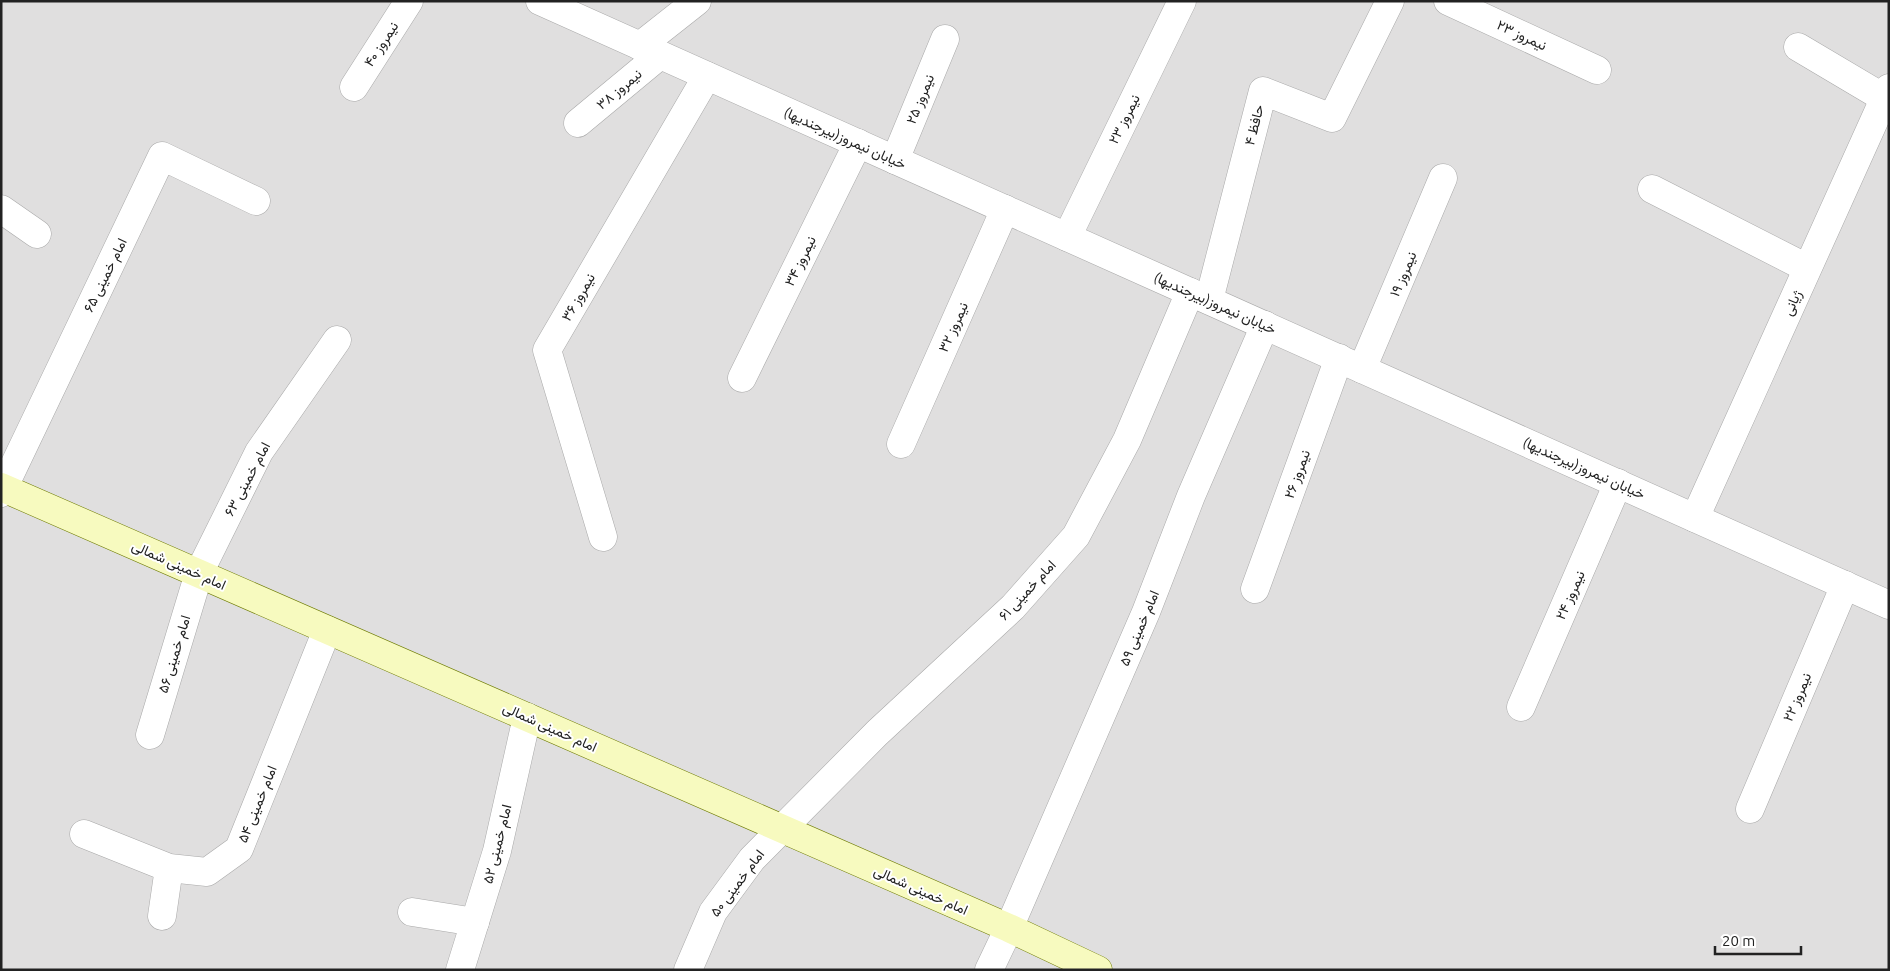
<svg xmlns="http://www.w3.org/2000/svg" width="1890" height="971" font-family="Ubuntu,Vazirmatn,sans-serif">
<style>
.residential{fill:#e0dfdf}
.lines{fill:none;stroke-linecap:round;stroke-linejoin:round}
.minor-casing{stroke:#a9a9a9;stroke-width:29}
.tertiary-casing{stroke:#a9a9a9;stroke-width:29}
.secondary-casing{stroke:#707d05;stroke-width:29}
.minor{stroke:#fff;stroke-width:28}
.tertiary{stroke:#fff;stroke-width:28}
.secondary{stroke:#f7fabf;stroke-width:28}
.labels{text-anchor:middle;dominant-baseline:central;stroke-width:4;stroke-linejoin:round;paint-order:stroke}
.street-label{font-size:14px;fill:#222;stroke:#fff}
</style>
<rect width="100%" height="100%" fill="#f2efe9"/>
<rect class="residential" x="1" y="1" width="1888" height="969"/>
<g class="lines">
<g class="minor-casing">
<g id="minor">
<polyline points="1448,1 1597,70"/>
<polyline points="640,46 697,1"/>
<polyline points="1798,47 1884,98"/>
<polyline points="354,87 409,1"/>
<polyline points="578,123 660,55"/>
<polyline points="895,160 945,39"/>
<polyline points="1652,189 1807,268"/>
<polyline points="1,209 37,234"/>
<polyline points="1067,237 1182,1"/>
<polyline points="1209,300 1263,91 1332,118 1390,1"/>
<polyline points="1362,369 1443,178"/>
<polyline points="742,378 858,143"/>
<polyline points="901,444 1005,209"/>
<polyline points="1,493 162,156 256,201"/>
<polyline points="1695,518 1889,88"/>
<polyline points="603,537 547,350 707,76"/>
<polyline points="1255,589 1339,358"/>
<polyline points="1521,707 1618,483"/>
<polyline points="150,735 199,573 259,452 337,340"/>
<polyline points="1750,809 1845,585"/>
<polyline points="84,834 169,868 207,872 239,849 327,630"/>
<polyline points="412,912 475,922"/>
<polyline points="162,916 169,868"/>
<polyline points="1009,928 1146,612 1191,496 1265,325"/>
<polyline points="460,970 497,851 527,717"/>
<polyline points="688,970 713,912 752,859 877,733 1013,607 1076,536 1127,440 1190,292"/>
</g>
</g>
<g class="tertiary-casing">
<g id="tertiary">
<polyline points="540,1 1889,605"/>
<polyline points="989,970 1009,928"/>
</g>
</g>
<g class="secondary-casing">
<polyline id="secondary" points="1,487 1009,928 1098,970"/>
</g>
<use href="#minor" class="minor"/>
<use href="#tertiary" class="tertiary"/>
<use href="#secondary" class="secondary"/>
</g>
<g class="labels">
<g class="street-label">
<text transform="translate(1522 35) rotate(25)">نیمروز ۲۳</text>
<text transform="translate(381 44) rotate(-57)">نیمروز ۴۰</text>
<text transform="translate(619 89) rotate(-40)">نیمروز ۳۸</text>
<text transform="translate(920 99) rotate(-68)">نیمروز ۲۵</text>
<text transform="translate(1124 119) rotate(-64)">نیمروز ۲۳</text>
<text transform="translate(1254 125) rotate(-76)">حافظ ۴</text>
<text transform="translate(845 138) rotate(24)">خیابان نیمروز(بیرجندیها)</text>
<text transform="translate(800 261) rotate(-64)">نیمروز ۳۴</text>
<text transform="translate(1403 274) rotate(-67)">نیمروز ۱۹</text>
<text transform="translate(105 275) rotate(-64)">امام خمینی ۶۵</text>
<text transform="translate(578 297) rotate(-60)">نیمروز ۳۶</text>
<text transform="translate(1215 303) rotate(24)">خیابان نیمروز(بیرجندیها)</text>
<text transform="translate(1792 303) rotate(-66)">ژیانی</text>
<text transform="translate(953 327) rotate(-66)">نیمروز ۳۲</text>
<text transform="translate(1584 468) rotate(24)">خیابان نیمروز(بیرجندیها)</text>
<text transform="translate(1297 474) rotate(-70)">نیمروز ۲۶</text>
<text transform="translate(247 479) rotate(-62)">امام خمینی ۶۳</text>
<text transform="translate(179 565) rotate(24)">امام خمینی شمالی</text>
<text transform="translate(1027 590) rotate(-47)">امام خمینی ۶۱</text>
<text transform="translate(1570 595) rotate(-66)">نیمروز ۲۴</text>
<text transform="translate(1139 628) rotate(-67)">امام خمینی ۵۹</text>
<text transform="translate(174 654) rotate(-73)">امام خمینی ۵۶</text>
<text transform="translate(1797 697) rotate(-67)">نیمروز ۲۲</text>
<text transform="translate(550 727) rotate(24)">امام خمینی شمالی</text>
<text transform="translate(257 804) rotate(-68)">امام خمینی ۵۴</text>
<text transform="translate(497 844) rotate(-76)">امام خمینی ۵۲</text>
<text transform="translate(737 883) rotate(-53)">امام خمینی ۵۰</text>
<text transform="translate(921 890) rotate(24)">امام خمینی شمالی</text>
</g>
</g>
<rect width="1890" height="971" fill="none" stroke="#222222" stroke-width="5"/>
<path d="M1715 946v8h86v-8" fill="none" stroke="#222222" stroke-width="2.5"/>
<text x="1722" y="946" font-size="15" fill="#222222" stroke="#ffffff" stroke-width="4" paint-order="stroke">20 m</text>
</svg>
